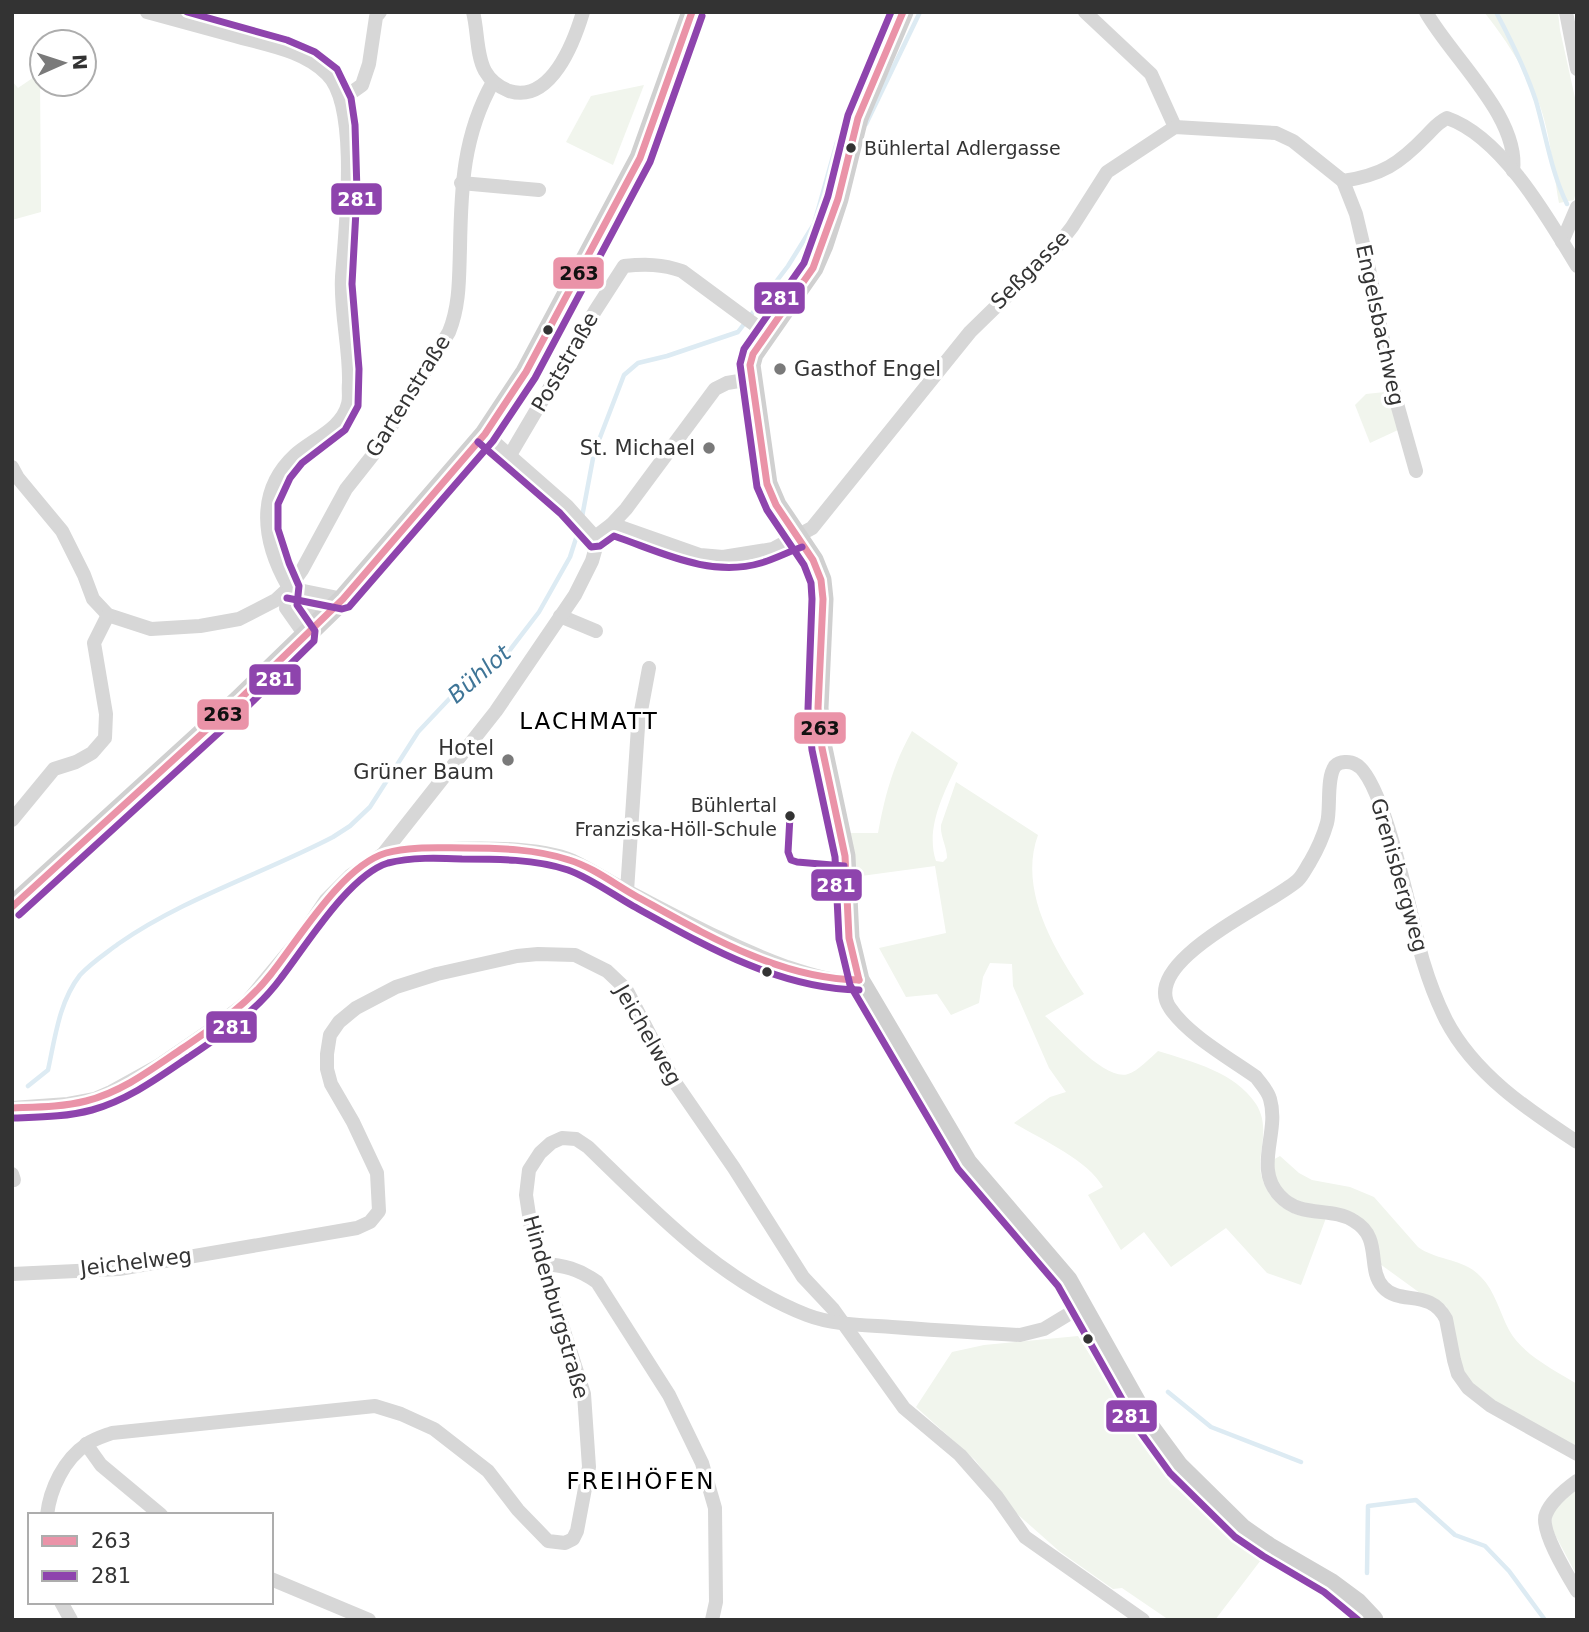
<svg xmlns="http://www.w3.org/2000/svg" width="1589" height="1632" font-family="'DejaVu Sans',sans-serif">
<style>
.green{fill:#f1f5ed}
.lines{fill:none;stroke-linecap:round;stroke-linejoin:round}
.stream{stroke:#ddebf3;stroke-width:4.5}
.street{stroke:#d7d7d7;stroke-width:14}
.secondary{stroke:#d0d0d0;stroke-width:21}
.bus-1-casing{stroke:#fff;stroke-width:12}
.bus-2-casing{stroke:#fff;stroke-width:12}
.bus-1{stroke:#ea93a8;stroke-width:7}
.bus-2{stroke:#8e44ad;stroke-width:7}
.bus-dot{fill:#333;stroke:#fff;stroke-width:2.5}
.poi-dot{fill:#7a7a7a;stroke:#fff;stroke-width:2.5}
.labels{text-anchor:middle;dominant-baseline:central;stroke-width:7;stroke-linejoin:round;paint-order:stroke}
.bus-label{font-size:19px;fill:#333;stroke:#fff;text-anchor:start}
.street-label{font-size:21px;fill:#333;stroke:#fff}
.poi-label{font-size:21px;fill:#333;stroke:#fff;text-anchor:end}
.water-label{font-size:23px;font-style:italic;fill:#3f7597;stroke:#fff}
.neighbourhood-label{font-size:23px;letter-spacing:2px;fill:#000;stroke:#fff}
.line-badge{stroke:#fff;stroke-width:2.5}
.badge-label{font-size:19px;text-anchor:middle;font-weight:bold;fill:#fff}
.pale-badge-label{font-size:19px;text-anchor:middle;font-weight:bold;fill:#111}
</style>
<rect width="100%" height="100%" fill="#fff"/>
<g class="green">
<path d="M1484 12H1558L1560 30 1577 107V187L1574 200 1559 203C1553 170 1550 127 1536 96 1523 66 1504 37 1484 12Z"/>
<polygon points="40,73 41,212 12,220 12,81 18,88"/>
<polygon points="644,85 613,165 566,142 591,96"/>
<polygon points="1385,392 1390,395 1398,430 1370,443 1355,405 1366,394"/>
<path d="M912 731 958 763C944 793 925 828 936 861L943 862 947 858C947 846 940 837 941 825L956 782 1038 835C1018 890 1054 949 1084 994L1045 1016C1061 1030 1106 1082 1128 1074 1138 1071 1150 1058 1158 1051 1193 1062 1235 1072 1256 1104 1268 1123 1262 1142 1260 1162 1259 1185 1276 1209 1299 1215 1307 1217 1317 1217 1326 1218L1301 1285 1267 1273 1226 1228 1171 1267 1144 1232 1121 1250 1088 1195 1103 1187C1088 1160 1041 1139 1014 1123L1050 1097 1066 1092 1049 1068 1013 986 1012 964 990 963 983 977 979 1003 951 1015 937 994 906 997 879 948 946 933 935 866 854 877 847 833H878C885 795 893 765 912 731Z"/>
<path d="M1280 1156 1299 1173 1312 1180 1350 1187 1374 1197 1418 1247C1437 1261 1464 1258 1481 1277 1495 1291 1500 1313 1509 1330 1523 1355 1553 1369 1577 1384V1449L1481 1395 1462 1369 1451 1316 1446 1306 1420 1293 1380 1264 1374 1236 1295 1202 1277 1185 1271 1161Z"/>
<polygon points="1078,1336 1171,1484 1264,1556 1215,1620 1169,1620 1122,1588 1113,1589 1059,1551 1015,1512 975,1460 916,1407 952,1352 984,1345"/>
<polygon points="1577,1488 1577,1576 1552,1529 1551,1513"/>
</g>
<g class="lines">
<g class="stream">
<path d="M1496 12C1511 40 1526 71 1536 101 1546 135 1551 172 1567 204"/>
<polyline points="866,124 920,12"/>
<polyline points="582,517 594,453 624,375 638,363 667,356 738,332 788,266 814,224 837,142"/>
<path d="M28 1086 48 1070C55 1038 59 1002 80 975 91 963 105 954 118 944 184 898 262 874 333 837L350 826 370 807 418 732 468 679 503 659 539 612 570 557 580 526"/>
<polyline points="1168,1392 1211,1427 1301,1462"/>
<polyline points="1367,1573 1368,1506 1416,1500 1455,1535 1485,1546 1509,1571 1545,1620"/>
</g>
<g class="street">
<path d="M147 12C177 20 206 28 235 36 266 45 303 50 327 74 360 106 345 232 342 277 340 312 350 348 349 383 348 389 350 398 348 404 342 429 313 439 295 455 255 492 263 542 288 586 296 599 308 611 318 623"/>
<path d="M473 12C478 31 476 54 485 71 490 80 499 87 509 91 551 104 574 42 583 12"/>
<polyline points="1085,12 1151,74 1175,127"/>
<path d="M1426 12C1451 57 1520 117 1513 171"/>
<polyline points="1566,12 1577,69"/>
<polyline points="341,100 362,85 369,64 376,17 380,12"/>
<polyline points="1343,181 1356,214 1369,269 1392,386 1416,471"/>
<polyline points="461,183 539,190"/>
<polyline points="1562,242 1577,207"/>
<polyline points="485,434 567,506 595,537"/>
<path d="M510 455 595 311 624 266C645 264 662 264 682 271L766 333"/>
<path d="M12 467 18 478 62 531 84 575 93 599 108 615 151 629 200 626 239 619 276 600 289 588 302 570 346 489 376 451 449 332C460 305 459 277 460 248 461 188 463 135 493 82"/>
<path d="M612 524 700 555 723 557 773 549 812 528 970 332 1054 250 1072 227 1107 172 1175 127 1276 133 1293 141 1343 181C1382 175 1399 164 1426 136 1434 128 1437 123 1447 118 1502 137 1548 218 1577 266"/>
<polyline points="595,537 612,524 626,509 715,389 727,383 751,379"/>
<polyline points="289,588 343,599"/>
<polyline points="289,588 286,608 305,635"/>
<polyline points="560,616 596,631"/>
<polyline points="12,820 54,769 76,762 92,753 105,738 106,714 94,643 108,615"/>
<path d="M383 854C433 849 528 842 573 861 592 870 610 882 629 892 681 919 732 947 787 967 811 975 835 983 859 980"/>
<polyline points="627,891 638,727 649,668"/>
<polyline points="12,1108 68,1104 95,1099 111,1092 158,1066 212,1029 247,1002 301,937 326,900 351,875 383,854 496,711 575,595 592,561 596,547 595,537"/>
<path d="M1577 1142C1528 1110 1474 1074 1446 1020 1437 1002 1429 981 1423 961 1413 927 1384 776 1355 764 1350 761 1340 761 1335 766 1326 778 1331 809 1327 823 1323 837 1317 850 1310 862 1306 868 1303 875 1298 880 1271 905 1138 961 1170 1008 1187 1034 1229 1058 1256 1077 1261 1084 1268 1091 1270 1099 1280 1133 1253 1168 1280 1196 1301 1219 1331 1206 1354 1221 1383 1238 1366 1268 1383 1287 1400 1306 1430 1288 1446 1319L1454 1360 1458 1374 1468 1388 1491 1406 1577 1454"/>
<polyline points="12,1174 14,1180"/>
<path d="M542 1264C564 1265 579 1269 597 1282L669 1395 702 1463 715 1508 716 1602 712 1620"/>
<polyline points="12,1274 119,1269 357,1228 370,1222 379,1211 377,1173 353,1122 331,1084 327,1069 327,1054 330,1035 339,1022 356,1008 396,987 437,974 517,956 538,954 575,955 607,971 626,989 674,1081 734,1168 803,1277 833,1309 904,1408 960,1455 997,1497 1025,1537 1143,1620"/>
<polyline points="86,1444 101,1465 161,1515"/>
<path d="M1577 1481C1566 1489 1551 1501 1546 1514 1539 1529 1568 1576 1577 1591"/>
<path d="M47 1515C50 1489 64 1459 87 1444 94 1439 104 1436 112 1433L375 1406 401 1414 434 1429 488 1471 518 1510 548 1541 565 1543 573 1539 577 1531 589 1467 584 1394 531 1228 526 1195 529 1170 540 1153 551 1143 562 1138 576 1139 588 1147C654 1211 720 1281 807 1315 833 1325 864 1325 892 1327 934 1330 977 1333 1020 1335L1044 1329 1082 1306"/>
<polyline points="271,1579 369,1620"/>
<polyline points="61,1602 71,1620"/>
</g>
<g class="secondary">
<polyline points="903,12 858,118 838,199 823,245 813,268 753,354 750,365 767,484 776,505 813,560 821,580 823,599 818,708 822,748 845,856 849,938 859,980 967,1163 1067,1280 1150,1428 1178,1466 1242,1529 1268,1547 1330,1583 1357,1603 1373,1620"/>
<polyline points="12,907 239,700 343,599 485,434 526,372 640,158 692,12"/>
</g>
<g class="bus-1-casing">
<g id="bus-1">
<polyline points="12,907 239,700 343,599 485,434 526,372 640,158 692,12"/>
<polyline points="859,980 849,938 845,856 822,748 818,708 823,599 821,580 813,560 776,505 767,484 750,365 753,354 813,268 838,199 858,118 903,12"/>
<path d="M12 1108C37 1107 62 1107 86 1101 122 1092 152 1069 183 1048 215 1026 246 1006 271 974 299 939 342 866 386 853 410 846 440 848 465 848 499 848 536 849 569 860 592 867 613 883 634 895 703 933 778 979 859 980"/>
</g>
</g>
<g class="bus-2-casing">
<g id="bus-2">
<polyline points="891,12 848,115 828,196 804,263 744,349 740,364 757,487 767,510 804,565 811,583 812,599 808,709 812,750 835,857 839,939 850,985 958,1169 1058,1286 1141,1433 1170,1473 1235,1537 1263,1556 1324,1592 1358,1620"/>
<path d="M478 442 560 513 591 547 600 546 614 536C661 552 710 578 761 563 775 559 788 552 802 547"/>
<polyline points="287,598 342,609 349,607 493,441 535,378 650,162 702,16"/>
<polyline points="790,816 788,852 791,860 797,862 844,866"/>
<polyline points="19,915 246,708 314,641 315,631 297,605 299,586 289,563 278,529 278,504 290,478 302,463 345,430 358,406 359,369 352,284 357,192 355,125 351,98 337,69 315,52 287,40 187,12"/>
<path d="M13 1118C39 1117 66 1117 92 1110 128 1100 158 1078 189 1057 223 1034 256 1012 281 978 306 946 349 875 388 863 411 857 439 858 462 859 497 859 535 859 568 870 590 878 612 894 633 906 702 944 778 989 859 990"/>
</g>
</g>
<use href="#bus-1" class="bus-1"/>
<use href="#bus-2" class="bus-2"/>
</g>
<g class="bus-dot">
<circle cx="851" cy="148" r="6"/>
<circle cx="548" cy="330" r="6"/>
<circle cx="790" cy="816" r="6"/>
<circle cx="767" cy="972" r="6"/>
<circle cx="1088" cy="1339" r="6"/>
</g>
<g class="poi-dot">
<circle cx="780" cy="369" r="7"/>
<circle cx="709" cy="448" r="7"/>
<circle cx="508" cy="760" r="7"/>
</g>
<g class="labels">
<g class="bus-label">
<text x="864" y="148">Bühlertal Adlergasse</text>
<text x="777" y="805" text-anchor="end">Bühlertal<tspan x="777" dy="24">Franziska-Höll-Schule</tspan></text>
</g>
<g class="street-label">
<text transform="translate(1030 270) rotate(-45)">Seßgasse</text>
<text transform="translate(1380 325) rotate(78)">Engelsbachweg</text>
<text transform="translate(565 362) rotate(-60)">Poststraße</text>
<text transform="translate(408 396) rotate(-58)">Gartenstraße</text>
<text transform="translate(1399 875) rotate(74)">Grenisbergweg</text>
<text transform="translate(648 1035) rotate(60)">Jeichelweg</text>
<text transform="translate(136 1262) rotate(-7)">Jeichelweg</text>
<text transform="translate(556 1307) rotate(74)">Hindenburgstraße</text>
</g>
<g class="poi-label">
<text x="794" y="369" text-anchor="start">Gasthof Engel</text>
<text x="695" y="448">St. Michael</text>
<text x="494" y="748">Hotel<tspan x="494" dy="24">Grüner Baum</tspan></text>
</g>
<g class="water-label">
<text transform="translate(479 674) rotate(-41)">Bühlot</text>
</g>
<g class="neighbourhood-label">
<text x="589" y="721">LACHMATT</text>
<text x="641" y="1481">FREIHÖFEN</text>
</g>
</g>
<g class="line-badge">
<rect x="330" y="182" width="53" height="34" rx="7" fill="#8e44ad"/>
<rect x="552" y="256" width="53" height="34" rx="7" fill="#ea93a8"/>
<rect x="753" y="281" width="53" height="34" rx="7" fill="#8e44ad"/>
<rect x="248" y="663" width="54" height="33" rx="7" fill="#8e44ad"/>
<rect x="196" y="698" width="54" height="33" rx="7" fill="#ea93a8"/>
<rect x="793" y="711" width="54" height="34" rx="7" fill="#ea93a8"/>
<rect x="810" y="868" width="53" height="34" rx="7" fill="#8e44ad"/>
<rect x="205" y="1010" width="53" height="34" rx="7" fill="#8e44ad"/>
<rect x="1105" y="1399" width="53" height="34" rx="7" fill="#8e44ad"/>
</g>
<g class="badge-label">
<text x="357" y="206">281</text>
<text x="780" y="305">281</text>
<text x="275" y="686">281</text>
<text x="836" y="892">281</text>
<text x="232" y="1034">281</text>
<text x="1131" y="1423">281</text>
</g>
<g class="pale-badge-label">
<text x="579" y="280">263</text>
<text x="223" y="721">263</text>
<text x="820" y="735">263</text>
</g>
<rect width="1589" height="1632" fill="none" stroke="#333333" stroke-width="28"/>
<rect x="28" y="1513" width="245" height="91" fill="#ffffff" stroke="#adadad" stroke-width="2"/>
<rect x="42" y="1536" width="35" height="10" fill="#ea93a8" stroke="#adadad" stroke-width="2"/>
<text x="91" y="1548" font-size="21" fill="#333333">263</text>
<rect x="42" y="1571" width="35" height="10" fill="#8e44ad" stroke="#adadad" stroke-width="2"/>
<text x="91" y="1583" font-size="21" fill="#333333">281</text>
<g transform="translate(63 63) rotate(87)"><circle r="33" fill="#ffffff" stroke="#adadad" stroke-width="2"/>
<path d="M0-5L12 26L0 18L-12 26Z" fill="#7a7a7a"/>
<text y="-10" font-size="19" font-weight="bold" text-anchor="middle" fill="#333333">N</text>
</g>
</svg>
